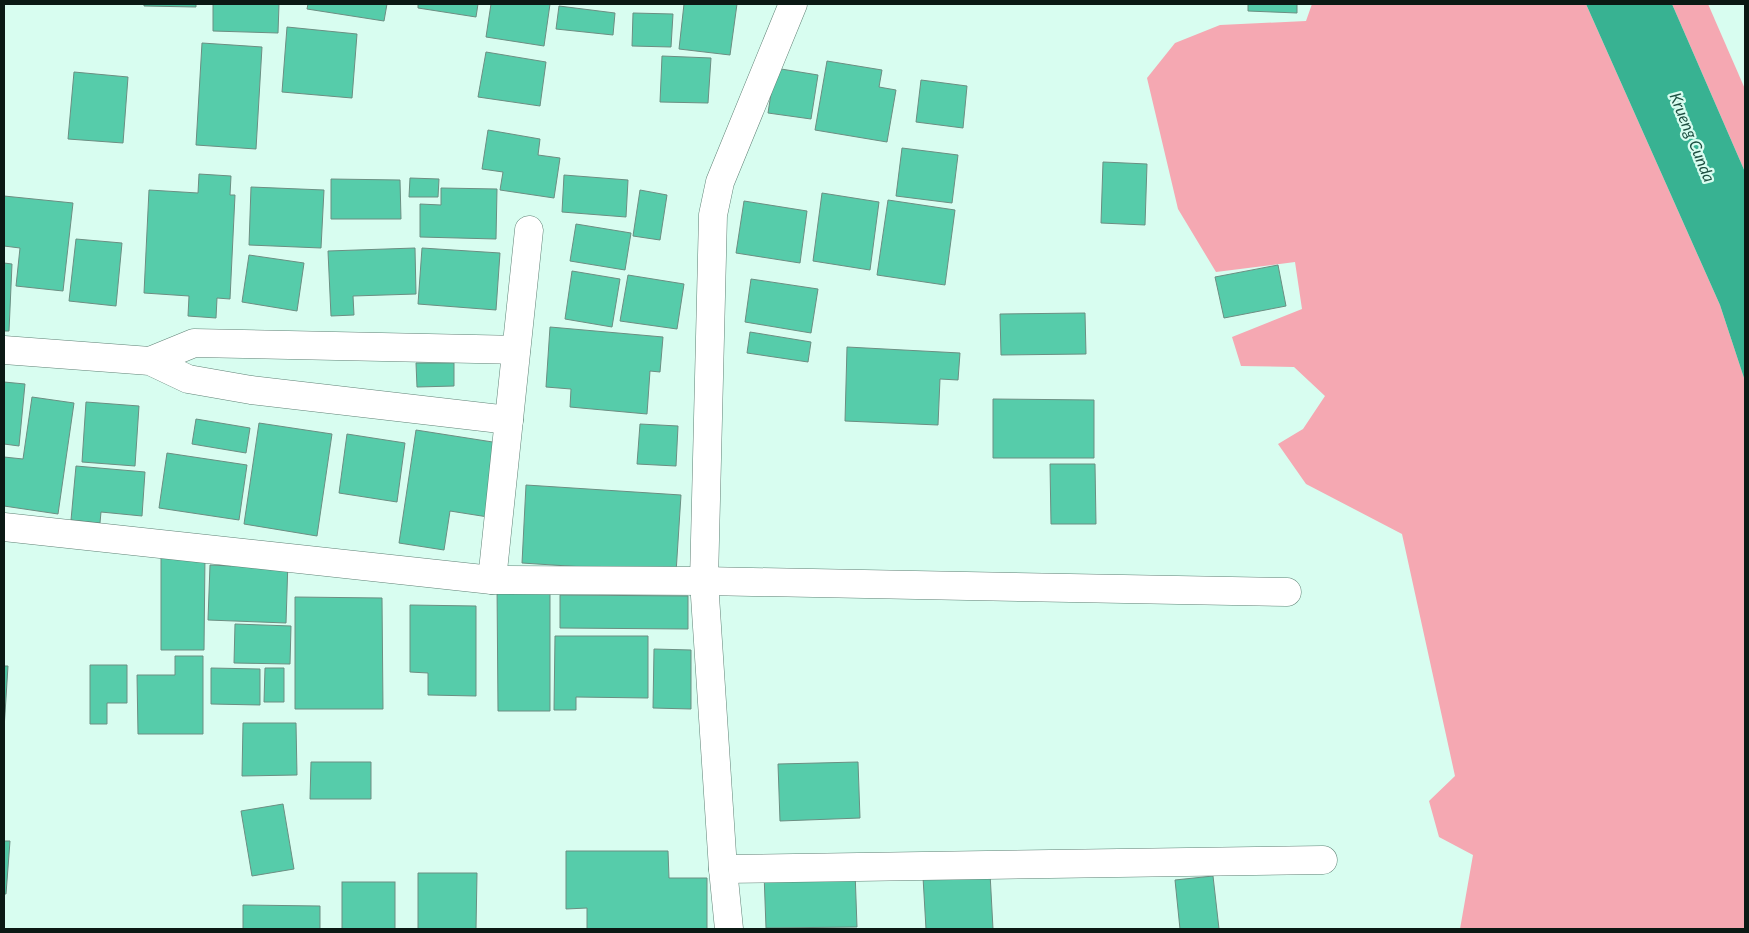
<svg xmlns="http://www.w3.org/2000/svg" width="1749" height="933" viewBox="0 0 1749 933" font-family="Lato,sans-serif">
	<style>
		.green { fill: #f5a8b2 }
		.water { fill: #38b292 }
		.building { fill: #56ccaa; stroke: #6c8e82 }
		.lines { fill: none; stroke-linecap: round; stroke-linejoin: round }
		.minor-casing { stroke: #608276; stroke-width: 29 }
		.minor { stroke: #fff; stroke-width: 28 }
		.labels { text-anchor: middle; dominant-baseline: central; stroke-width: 4.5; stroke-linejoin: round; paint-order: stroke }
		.water-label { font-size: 16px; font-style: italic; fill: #1e4f41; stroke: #d8fdf0 }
	</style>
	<rect width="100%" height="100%" fill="#d8fdf0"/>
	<g class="green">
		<path d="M 1312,4 L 1586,4 L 1720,305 L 1745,381 L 1745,929 L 1460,929 L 1473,855 L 1439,837 L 1429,801 L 1455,776 L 1402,534 L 1306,484 L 1278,444 L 1303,429 L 1325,396 L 1294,367 L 1241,366 L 1232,337 L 1302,309 L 1295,262 L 1216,272 L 1178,209 L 1147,78 L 1175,43 L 1220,25 L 1306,21 Z"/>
		<path d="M 1672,4 L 1708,4 L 1745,89 L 1745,172 Z"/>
	</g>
	<path class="water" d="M 1586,4 L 1672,4 L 1745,172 L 1745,381 L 1720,305 Z"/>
	<g class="building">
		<path d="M 144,4 L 196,4 L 196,7 L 144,6 Z"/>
		<path d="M 213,4 L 279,4 L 278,33 L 213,31 Z"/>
		<path d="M 308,4 L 387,4 L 384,21 L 307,9 Z"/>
		<path d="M 418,4 L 478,4 L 476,17 L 418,8 Z"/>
		<path d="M 491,4 L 550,4 L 544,46 L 486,37 Z"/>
		<path d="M 684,4 L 737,4 L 730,55 L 679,49 Z"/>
		<path d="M 1248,4 L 1297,4 L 1297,13 L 1248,11 Z"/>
		<path d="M 559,6 L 615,13 L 613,35 L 556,29 Z"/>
		<path d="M 633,13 L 673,14 L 671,47 L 632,46 Z"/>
		<path d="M 287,27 L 357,34 L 352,98 L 282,92 Z"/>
		<path d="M 202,43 L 262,47 L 256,149 L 196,145 Z"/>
		<path d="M 486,52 L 546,62 L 540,106 L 478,97 Z"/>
		<path d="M 662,56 L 711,58 L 708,103 L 660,102 Z"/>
		<path d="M 827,61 L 882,70 L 879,87 L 896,90 L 887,142 L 815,130 Z"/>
		<path d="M 775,68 L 818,75 L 811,119 L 768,113 Z"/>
		<path d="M 74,72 L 128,77 L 123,143 L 68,139 Z"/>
		<path d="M 921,80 L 967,86 L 963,128 L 916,122 Z"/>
		<path d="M 488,130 L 540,139 L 538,155 L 560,158 L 554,198 L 500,190 L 503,172 L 482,169 Z"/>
		<path d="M 902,148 L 958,155 L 952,203 L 896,196 Z"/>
		<path d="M 1103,162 L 1147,164 L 1145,225 L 1101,223 Z"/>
		<path d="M 199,174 L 231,176 L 230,195 L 235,195 L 230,299 L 217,298 L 216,318 L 188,316 L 189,296 L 144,293 L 149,190 L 198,193 Z"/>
		<path d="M 564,175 L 628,180 L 626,217 L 562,212 Z"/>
		<path d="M 410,178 L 439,179 L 438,197 L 409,197 Z"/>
		<path d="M 331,179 L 400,180 L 401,219 L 331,219 Z"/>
		<path d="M 251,187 L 324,190 L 321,248 L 249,245 Z"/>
		<path d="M 441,188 L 497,189 L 496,239 L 420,237 L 420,204 L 441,205 Z"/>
		<path d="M 640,190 L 667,195 L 660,240 L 633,236 Z"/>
		<path d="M 822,193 L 879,202 L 870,270 L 813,261 Z"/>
		<path d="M 4,196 L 73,203 L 63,291 L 16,286 L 20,248 L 4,246 Z"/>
		<path d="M 888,200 L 955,210 L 945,285 L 877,275 Z"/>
		<path d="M 744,201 L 807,211 L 800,263 L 736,253 Z"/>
		<path d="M 576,224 L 631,233 L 625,270 L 570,261 Z"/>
		<path d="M 76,239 L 122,243 L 116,306 L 69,301 Z"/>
		<path d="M 415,248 L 416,294 L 353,296 L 354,315 L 331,316 L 328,251 Z"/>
		<path d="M 422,248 L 500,253 L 496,310 L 418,304 Z"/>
		<path d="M 249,255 L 304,263 L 297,311 L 242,302 Z"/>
		<path d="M 4,263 L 12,264 L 9,331 L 4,331 Z"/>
		<path d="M 1278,265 L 1286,306 L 1224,318 L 1215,277 Z"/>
		<path d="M 572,271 L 620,279 L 612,327 L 565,319 Z"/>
		<path d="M 628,275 L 684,284 L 677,329 L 620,321 Z"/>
		<path d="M 751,279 L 818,289 L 811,333 L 745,322 Z"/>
		<path d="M 1085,313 L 1086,354 L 1001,355 L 1000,314 Z"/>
		<path d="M 550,327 L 663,337 L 660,372 L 650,371 L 647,414 L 570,407 L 571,389 L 546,387 Z"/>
		<path d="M 750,332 L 811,342 L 808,362 L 747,353 Z"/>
		<path d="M 847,347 L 960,353 L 958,380 L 940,379 L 938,425 L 845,421 Z"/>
		<path d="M 416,363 L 454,363 L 454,386 L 417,387 Z"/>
		<path d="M 4,382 L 25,384 L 19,446 L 4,444 Z"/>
		<path d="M 32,397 L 74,403 L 58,514 L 4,506 L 4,457 L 23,459 Z"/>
		<path d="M 993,399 L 1094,400 L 1094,458 L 993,458 Z"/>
		<path d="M 86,402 L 139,406 L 135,466 L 82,462 Z"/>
		<path d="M 196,419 L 250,428 L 246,453 L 192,444 Z"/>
		<path d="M 259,423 L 332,434 L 317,536 L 244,524 Z"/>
		<path d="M 640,424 L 678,426 L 676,466 L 637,464 Z"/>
		<path d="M 416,430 L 499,443 L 488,517 L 450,511 L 444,550 L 399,543 Z"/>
		<path d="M 347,434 L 405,443 L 397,502 L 339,493 Z"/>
		<path d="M 167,453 L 247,465 L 239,520 L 159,508 Z"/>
		<path d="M 1050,464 L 1095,464 L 1096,524 L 1051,524 Z"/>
		<path d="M 76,466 L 145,472 L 142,516 L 101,512 L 100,523 L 71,520 Z"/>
		<path d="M 526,485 L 681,495 L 676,573 L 522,563 Z"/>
		<path d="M 161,555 L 205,555 L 204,650 L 161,650 Z"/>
		<path d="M 231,558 L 288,560 L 286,623 L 208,620 L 210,565 L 231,566 Z"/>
		<path d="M 497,584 L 550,585 L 550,711 L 498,711 Z"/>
		<path d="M 560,595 L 688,596 L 688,629 L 560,628 Z"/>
		<path d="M 295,597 L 382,598 L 383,709 L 295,709 Z"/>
		<path d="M 410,605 L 476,606 L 476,696 L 428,695 L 428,673 L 410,672 Z"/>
		<path d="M 235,624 L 291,626 L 290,664 L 234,663 Z"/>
		<path d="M 555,636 L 648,636 L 648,698 L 576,697 L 576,710 L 554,710 Z"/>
		<path d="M 654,649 L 691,650 L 691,709 L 653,708 Z"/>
		<path d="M 175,656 L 203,656 L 203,734 L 138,734 L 137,675 L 175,675 Z"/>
		<path d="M 90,665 L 127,665 L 127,703 L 107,703 L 107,724 L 90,724 Z"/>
		<path d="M 4,666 L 8,666 L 4,729 Z"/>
		<path d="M 211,668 L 260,669 L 260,705 L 211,704 Z"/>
		<path d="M 265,668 L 284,668 L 284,702 L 264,702 Z"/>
		<path d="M 243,723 L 296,723 L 297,775 L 242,776 Z"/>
		<path d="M 311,762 L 371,762 L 371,799 L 310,799 Z"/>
		<path d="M 858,762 L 860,818 L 780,821 L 778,764 Z"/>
		<path d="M 283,804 L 294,869 L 252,876 L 241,811 Z"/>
		<path d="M 4,841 L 10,841 L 6,894 L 4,894 Z"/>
		<path d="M 566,851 L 668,851 L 669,878 L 707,878 L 707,929 L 587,929 L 587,908 L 566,909 Z"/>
		<path d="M 855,871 L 857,927 L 766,928 L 764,873 Z"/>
		<path d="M 418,873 L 477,873 L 476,929 L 418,929 Z"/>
		<path d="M 990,873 L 993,929 L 926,929 L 923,877 Z"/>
		<path d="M 1213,876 L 1219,929 L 1180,929 L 1175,880 Z"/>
		<rect x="342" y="882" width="53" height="47"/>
		<path d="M 243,905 L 320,906 L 320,929 L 243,929 Z"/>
	</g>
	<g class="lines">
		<defs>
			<g id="minor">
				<path d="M 4,350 L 150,361 L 188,379 L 251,390 L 509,420"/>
				<path d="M 150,361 L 194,343 L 516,350"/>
				<path d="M 4,527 L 492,580 L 704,581 L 1287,592"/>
				<path d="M 492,580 L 529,230"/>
				<path d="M 723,869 L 1323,860"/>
				<path d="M 729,929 L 723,869 L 704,581 L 713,215 L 720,182 L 793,4"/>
			</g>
		</defs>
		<use href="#minor" class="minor-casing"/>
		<use href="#minor" class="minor"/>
	</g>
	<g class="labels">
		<g class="water-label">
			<text transform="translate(1693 137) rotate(68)">Krueng Cunda</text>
		</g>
	</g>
	<rect width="1749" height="933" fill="none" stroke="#0b1914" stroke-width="10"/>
</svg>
